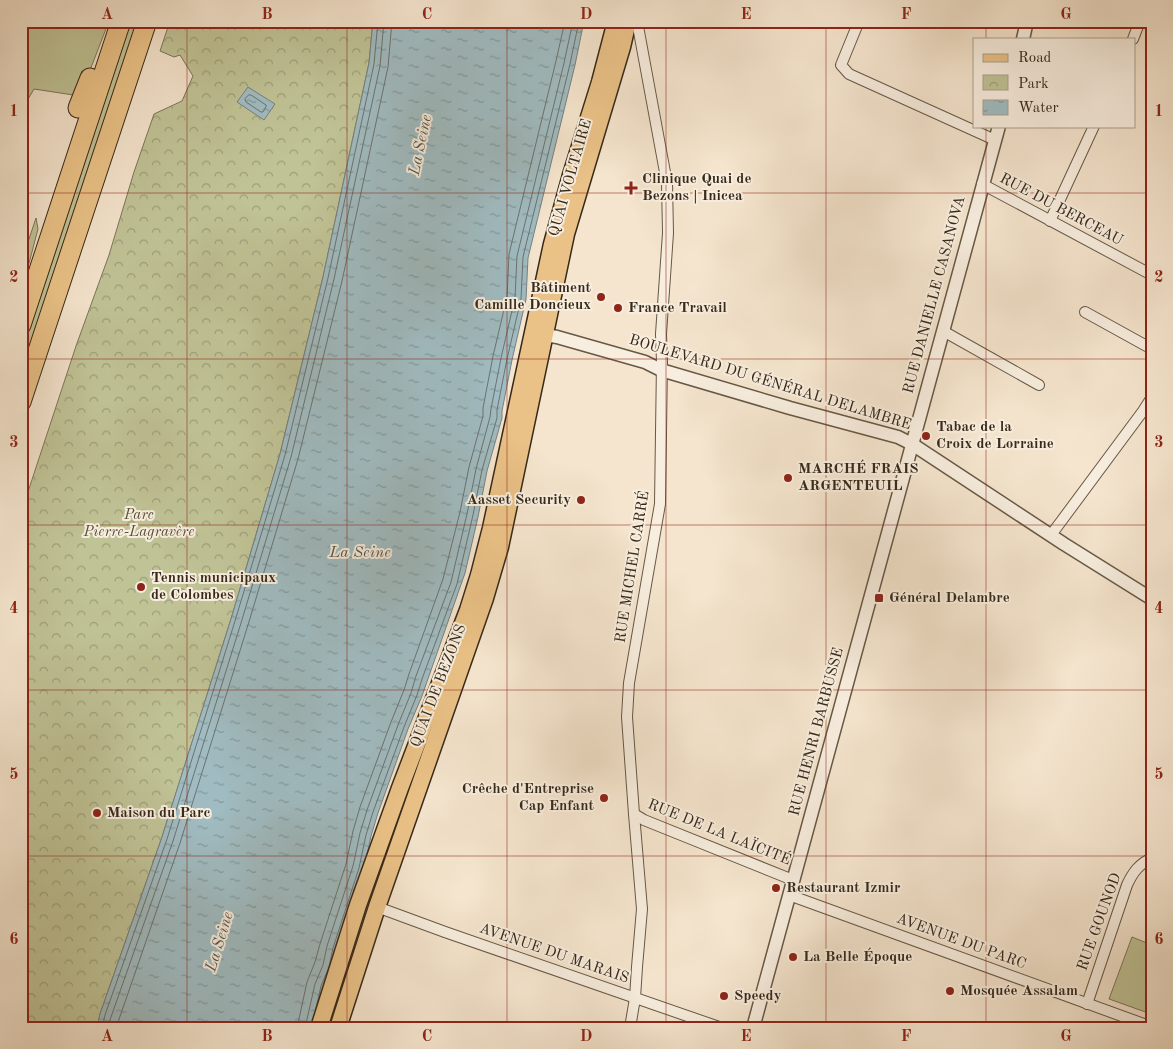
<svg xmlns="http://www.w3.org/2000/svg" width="1173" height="1049" viewBox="0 0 1173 1049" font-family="'Old Standard TT',serif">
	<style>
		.grass { fill: #c0c396; stroke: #7c7658 }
		.park { fill: url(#park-crowns); stroke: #7c7658 }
		.water { fill: url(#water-ripples); stroke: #76817e }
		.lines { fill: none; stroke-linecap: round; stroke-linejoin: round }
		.shore { stroke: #6c726e; stroke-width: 1 }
		.minor-casing { stroke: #665846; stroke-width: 12 }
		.tertiary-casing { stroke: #665846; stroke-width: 15 }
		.primary-casing { stroke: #372919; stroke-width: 19 }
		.motorway-casing { stroke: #372919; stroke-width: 21 }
		.minor { stroke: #f8eedf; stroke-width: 10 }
		.tertiary { stroke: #f8eedf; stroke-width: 12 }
		.primary { stroke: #eac287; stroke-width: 16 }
		.motorway { stroke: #eac287; stroke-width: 19 }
		.grid { fill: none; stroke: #8f2418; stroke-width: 1; stroke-opacity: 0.55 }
		.poi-dot { fill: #8f2418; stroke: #f8eedf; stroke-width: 2 }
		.labels { text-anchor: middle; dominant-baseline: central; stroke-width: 4; stroke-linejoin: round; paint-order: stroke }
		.street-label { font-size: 15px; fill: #372919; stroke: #f8eedf }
		.poi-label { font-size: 15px; font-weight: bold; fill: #372919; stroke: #f8eedf; text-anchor: start }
		.park-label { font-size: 15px; font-style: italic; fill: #595038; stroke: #f8eedf }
		.water-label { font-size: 16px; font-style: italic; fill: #56554c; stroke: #f8eedf }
		.neatline { fill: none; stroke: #8f2418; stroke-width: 2 }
		.grid-label { font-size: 16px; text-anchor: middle; font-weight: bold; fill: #8f2418 }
	</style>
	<defs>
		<pattern id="park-crowns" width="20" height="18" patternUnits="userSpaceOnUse" patternTransform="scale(1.25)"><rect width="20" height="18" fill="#c0c396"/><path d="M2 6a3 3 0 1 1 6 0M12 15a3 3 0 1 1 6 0" fill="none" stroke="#9d9e7a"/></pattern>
		<pattern id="water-ripples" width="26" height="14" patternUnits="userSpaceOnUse" patternTransform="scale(1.25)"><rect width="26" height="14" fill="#a0bcc2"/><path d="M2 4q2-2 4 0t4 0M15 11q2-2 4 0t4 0" fill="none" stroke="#83999d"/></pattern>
	</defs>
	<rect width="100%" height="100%" fill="#f5e5ce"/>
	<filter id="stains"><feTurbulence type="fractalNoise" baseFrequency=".004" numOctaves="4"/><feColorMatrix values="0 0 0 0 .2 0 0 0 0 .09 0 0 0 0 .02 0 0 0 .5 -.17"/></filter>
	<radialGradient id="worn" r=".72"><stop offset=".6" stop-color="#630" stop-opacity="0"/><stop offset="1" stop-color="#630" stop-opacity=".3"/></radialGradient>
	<g class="grass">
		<path d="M 21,21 L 109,21 L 80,96 L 34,89 L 21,111 Z"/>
		<path d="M 128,21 L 142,21 L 21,387 L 21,341 Z"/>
		<path d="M 36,218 L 38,229 L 21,294 L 21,263 Z"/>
		<path d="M 1132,937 L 1152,945 L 1152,1012 L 1151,1014 L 1109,999 Z"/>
	</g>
	<path class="park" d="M 170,21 L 373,21 L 369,63 L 323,277 L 280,454 L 231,619 L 162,837 L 100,1014 L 97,1028 L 21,1028 L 21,513 L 76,346 L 109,255 L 134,172 L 154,114 L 182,101 L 193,76 L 180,55 L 174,57 L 160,51 Z"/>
	<g class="water">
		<path d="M 373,21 L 584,21 L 575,65 L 528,258 L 526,299 L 512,360 L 502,411 L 502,418 L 487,471 L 478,517 L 465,573 L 422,696 L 408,729 L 378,813 L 371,836 L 364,869 L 315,1028 L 97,1028 L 100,1014 L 162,837 L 231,619 L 280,454 L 323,277 L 369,63 Z"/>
		<path d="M 248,87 L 275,104 L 264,120 L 237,102 Z"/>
	</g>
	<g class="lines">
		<g class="shore">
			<path d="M 249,95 L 251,95 L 266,105 L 266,107 L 263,112 L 261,112 L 246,102 L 245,99 Z"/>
			<path d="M 316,1008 L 321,986 L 329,967 L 333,948 L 359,868 L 366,835 L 373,812 L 404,727 L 417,695 L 422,679 L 457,584 L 473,515 L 482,470 L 497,418 L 497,410 L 507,359 L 521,299 L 523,257 L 570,64 L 579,21"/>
			<path d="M 102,1028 L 105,1015 L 167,839 L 235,621 L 285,455 L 328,278 L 374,64 L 378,21"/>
			<path d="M 108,1028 L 111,1017 L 173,841 L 241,623 L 291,457 L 334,279 L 380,66 L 384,21"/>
			<path d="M 116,1028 L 180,843 L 248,625 L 298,459 L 342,281 L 388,67 L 392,21"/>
			<path d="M 297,1028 L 307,982 L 315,962 L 320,944 L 346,864 L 353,831 L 360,807 L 391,722 L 404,690 L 409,674 L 443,579 L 460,512 L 469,467 L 483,416 L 483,408 L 493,356 L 507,297 L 509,254 L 556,61 L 565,21"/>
			<path d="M 305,1028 L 315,984 L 323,965 L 327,946 L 353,866 L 360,833 L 367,810 L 398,725 L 411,693 L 416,676 L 451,582 L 467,514 L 476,469 L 490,417 L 491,409 L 501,358 L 515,298 L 517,256 L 564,63 L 573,21"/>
		</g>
		<defs>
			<g id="minor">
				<path d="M 859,21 L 841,65 L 849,74 L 995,140"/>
				<path d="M 1148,21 L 1152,31"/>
				<path d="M 1133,39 L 1140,21"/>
				<path d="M 982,184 L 1152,275"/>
				<path d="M 1050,221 L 1094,126"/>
				<path d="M 1085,312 L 1152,349"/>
				<path d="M 943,331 L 1039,385"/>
				<path d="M 1051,535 L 1143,411 L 1152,397"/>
				<path d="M 634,814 L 644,820 L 793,880"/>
				<path d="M 789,895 L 1152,1027"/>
				<path d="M 377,907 L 445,932 L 722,1028"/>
				<path d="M 1087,1004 L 1127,885 C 1133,872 1139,864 1152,858"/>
				<path d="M 630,1028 L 635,998 L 637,967 L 642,909 L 634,814 L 627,717 L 629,683 L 660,504 L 662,362 L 661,334 L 668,233 L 667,183 L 637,21"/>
			</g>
			<g id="tertiary">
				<path d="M 1023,39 L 1027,21"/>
				<path d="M 545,335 L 557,337 L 645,362 L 661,370 L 790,408 L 898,437 L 912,444 L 1064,544 L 1152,599"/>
				<path d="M 753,1028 L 999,126"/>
			</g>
			<g id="primary">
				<path d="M 319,1028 L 358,905 L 400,788 L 468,610 L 479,575 L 491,528 L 552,244 L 571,175 L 600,82 L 616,21"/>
				<path d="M 338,1028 L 377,907 L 485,598 L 500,547 L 566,234 L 622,47 L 628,21"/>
			</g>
			<g id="motorway">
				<path d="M 78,108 L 90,78"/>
				<path d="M 21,325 L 121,21"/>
				<path d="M 21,402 L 147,21"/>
			</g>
		</defs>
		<use href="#minor" class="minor-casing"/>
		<use href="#tertiary" class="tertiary-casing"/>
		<use href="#primary" class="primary-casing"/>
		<use href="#motorway" class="motorway-casing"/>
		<use href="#minor" class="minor"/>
		<use href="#tertiary" class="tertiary"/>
		<use href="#primary" class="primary"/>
		<use href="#motorway" class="motorway"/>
	</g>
	<path class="grid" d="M 187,21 L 187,1028M 347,21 L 347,1028M 507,21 L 507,1028M 666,21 L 666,1028M 826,21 L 826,1028M 986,21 L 986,39M 986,126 L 986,1028M 21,193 L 1152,193M 21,359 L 1152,359M 21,525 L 1152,525M 21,690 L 1152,690M 21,856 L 1152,856"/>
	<g class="poi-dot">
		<path d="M628.5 180.5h5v5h5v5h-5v5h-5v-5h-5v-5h5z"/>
		<circle cx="601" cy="297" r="5"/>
		<circle cx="618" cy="308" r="5"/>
		<circle cx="926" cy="436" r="5"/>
		<circle cx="788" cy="478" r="5"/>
		<circle cx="581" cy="500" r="5"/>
		<circle cx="141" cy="587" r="5"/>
		<rect x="874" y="593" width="10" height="10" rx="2.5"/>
		<circle cx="604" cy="798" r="5"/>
		<circle cx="97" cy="813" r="5"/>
		<circle cx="776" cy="888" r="5"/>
		<circle cx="793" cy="957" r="5"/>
		<circle cx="950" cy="991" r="5"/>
		<circle cx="724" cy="996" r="5"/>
	</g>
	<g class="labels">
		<g class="street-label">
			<text transform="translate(571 178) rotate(-74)">QUAI VOLTAIRE</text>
			<text transform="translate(1061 210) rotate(28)">RUE DU BERCEAU</text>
			<text transform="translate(935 295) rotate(-75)">RUE DANIELLE CASANOVA</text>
			<text transform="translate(770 383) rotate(17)">BOULEVARD DU GÉNÉRAL DELAMBRE</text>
			<text transform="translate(633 567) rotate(-81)">RUE MICHEL CARRÉ</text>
			<text transform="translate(439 686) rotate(-69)">QUAI DE BEZONS</text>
			<text transform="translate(817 732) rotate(-75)">RUE HENRI BARBUSSE</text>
			<text transform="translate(719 833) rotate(22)">RUE DE LA LAÏCITÉ</text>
			<text transform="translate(1100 922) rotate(-70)">RUE GOUNOD</text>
			<text transform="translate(961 942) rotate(20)">AVENUE DU PARC</text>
			<text transform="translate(554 954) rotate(19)">AVENUE DU MARAIS</text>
		</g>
		<g class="poi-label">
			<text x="642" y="179">Clinique Quai de<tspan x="642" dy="17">Bezons | Inicea</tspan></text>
			<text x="591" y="288" text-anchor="end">Bâtiment<tspan x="591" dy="17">Camille Doncieux</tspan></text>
			<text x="628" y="308">France Travail</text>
			<text x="936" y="427">Tabac de la<tspan x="936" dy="17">Croix de Lorraine</tspan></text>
			<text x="798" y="469">MARCHÉ FRAIS<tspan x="798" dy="17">ARGENTEUIL</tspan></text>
			<text x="571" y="500" text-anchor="end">Aasset Security</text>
			<text x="151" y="578">Tennis municipaux<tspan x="151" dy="17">de Colombes</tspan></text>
			<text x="889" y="598">Général Delambre</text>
			<text x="594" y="789" text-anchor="end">Crêche d'Entreprise<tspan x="594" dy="17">Cap Enfant</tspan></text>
			<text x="107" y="813">Maison du Parc</text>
			<text x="786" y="888">Restaurant Izmir</text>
			<text x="803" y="957">La Belle Époque</text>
			<text x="960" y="991">Mosquée Assalam</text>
			<text x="734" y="996">Speedy</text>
		</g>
		<g class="park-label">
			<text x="139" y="515">Parc<tspan x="139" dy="17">Pierre-Lagravère</tspan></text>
		</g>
		<g class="water-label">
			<text transform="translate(421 145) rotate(-78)">La Seine</text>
			<text x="360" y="553">La Seine</text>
			<text transform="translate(220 942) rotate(-73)">La Seine</text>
		</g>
	</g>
	<rect width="1173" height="1049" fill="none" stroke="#f5e5ce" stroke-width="55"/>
	<rect x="973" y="38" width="162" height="90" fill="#f8eedf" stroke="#ab9f90"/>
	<rect x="983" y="54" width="25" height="8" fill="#eac287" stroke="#ab9f90"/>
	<text x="1018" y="62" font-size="15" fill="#372919">Road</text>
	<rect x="983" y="75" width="25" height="15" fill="url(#park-crowns)" stroke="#ab9f90"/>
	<text x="1018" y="88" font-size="15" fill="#372919">Park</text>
	<rect x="983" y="100" width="25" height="15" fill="url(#water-ripples)" stroke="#ab9f90"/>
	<text x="1018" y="112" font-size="15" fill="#372919">Water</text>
	<rect x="28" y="28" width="1118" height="994" class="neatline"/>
	<g class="grid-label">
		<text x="107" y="19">A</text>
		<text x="267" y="19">B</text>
		<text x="427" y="19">C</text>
		<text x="586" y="19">D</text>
		<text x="746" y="19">E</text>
		<text x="906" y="19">F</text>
		<text x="1066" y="19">G</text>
		<text x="14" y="116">1</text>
		<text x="1159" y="116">1</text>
		<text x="14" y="282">2</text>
		<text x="1159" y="282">2</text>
		<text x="14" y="447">3</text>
		<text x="1159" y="447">3</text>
		<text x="14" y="613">4</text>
		<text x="1159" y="613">4</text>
		<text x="14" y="779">5</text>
		<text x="1159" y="779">5</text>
		<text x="14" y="944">6</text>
		<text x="1159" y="944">6</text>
		<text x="107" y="1041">A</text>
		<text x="267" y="1041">B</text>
		<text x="427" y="1041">C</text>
		<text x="586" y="1041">D</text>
		<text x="746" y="1041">E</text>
		<text x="906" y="1041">F</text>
		<text x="1066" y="1041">G</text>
	</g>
	<rect width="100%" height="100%" filter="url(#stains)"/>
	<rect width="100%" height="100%" fill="url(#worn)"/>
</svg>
